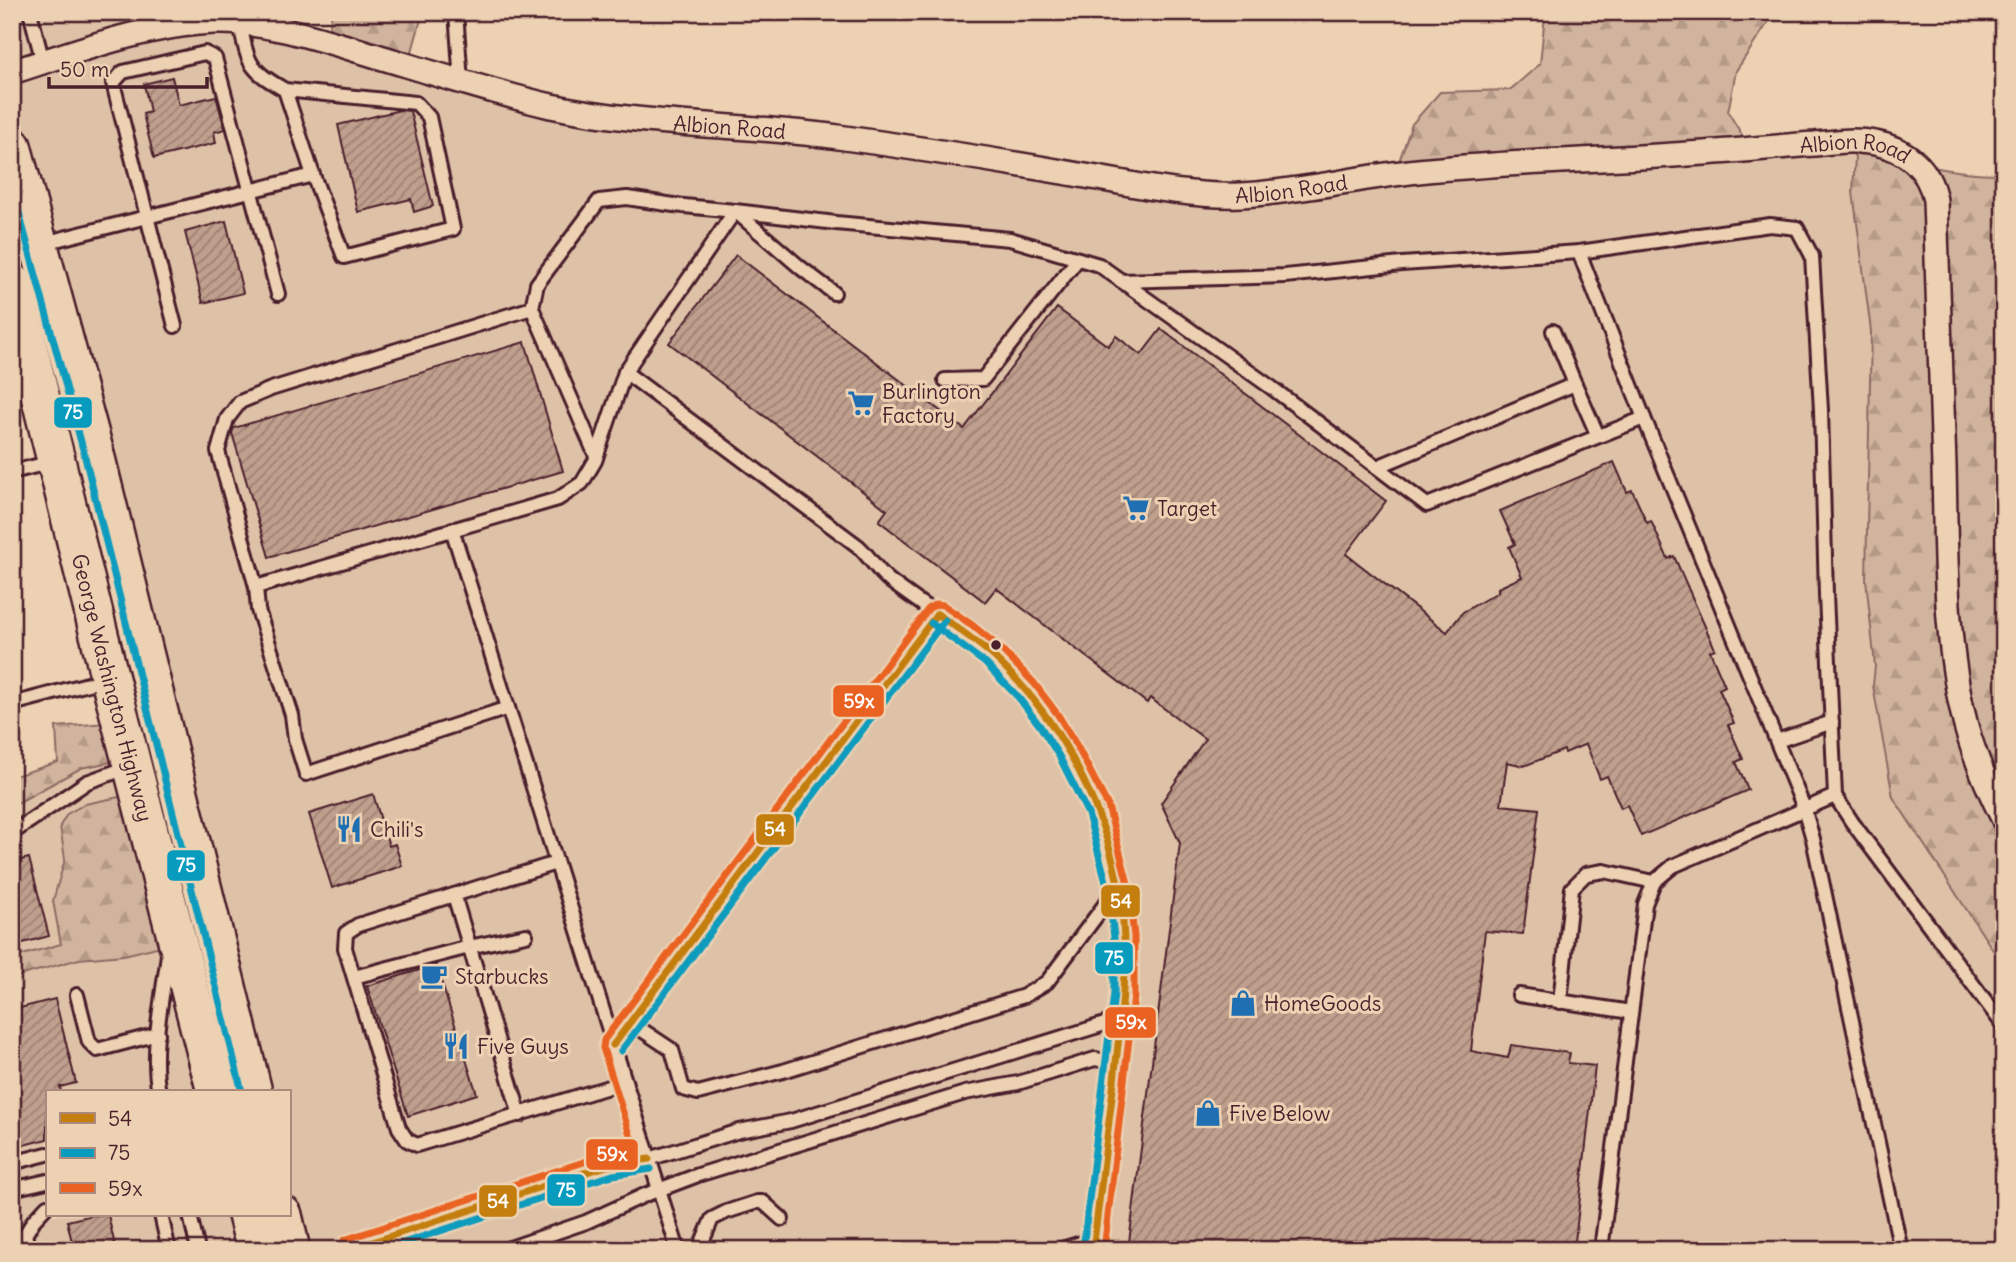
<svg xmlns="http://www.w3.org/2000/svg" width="2016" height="1262" viewBox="0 0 2016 1262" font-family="Delius,sans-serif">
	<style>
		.built { fill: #dec2a8 }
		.forest { fill: url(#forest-firs); stroke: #8e6a64; stroke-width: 2 }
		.building { fill: url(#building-hatch); stroke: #4a1f2b; stroke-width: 2 }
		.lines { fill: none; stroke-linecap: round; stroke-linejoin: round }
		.lane-casing { stroke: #4a1f2b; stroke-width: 18 }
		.street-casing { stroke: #4a1f2b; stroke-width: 28 }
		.primary-casing { stroke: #4a1f2b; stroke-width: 42 }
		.lane { stroke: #ecd1b3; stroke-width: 12 }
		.street { stroke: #ecd1b3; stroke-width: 23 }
		.primary { stroke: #ecd1b3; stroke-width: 37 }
		.bus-1-casing { stroke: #ecd1b3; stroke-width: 12 }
		.bus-2-casing { stroke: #ecd1b3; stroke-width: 12 }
		.bus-3-casing { stroke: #ecd1b3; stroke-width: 12 }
		.bus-1 { stroke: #c37e0d; stroke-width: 7 }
		.bus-2 { stroke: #079bbe; stroke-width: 7 }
		.bus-3 { stroke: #ea6222; stroke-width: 7 }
		.bus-dot { fill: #4a1f2b; stroke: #ecd1b3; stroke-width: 2.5 }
		.labels { text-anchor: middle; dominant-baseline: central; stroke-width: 6; stroke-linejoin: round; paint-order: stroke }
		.street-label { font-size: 21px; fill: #4a1f2b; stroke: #ecd1b3 }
		.poi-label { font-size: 21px; fill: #4a1f2b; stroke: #ecd1b3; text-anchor: start }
		.line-badge { stroke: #ecd1b3; stroke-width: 2.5 }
		.badge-label { font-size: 19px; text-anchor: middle; font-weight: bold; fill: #fff }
	</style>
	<defs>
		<pattern id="forest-firs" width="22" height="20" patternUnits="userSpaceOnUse" patternTransform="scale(1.75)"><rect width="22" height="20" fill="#d1b49d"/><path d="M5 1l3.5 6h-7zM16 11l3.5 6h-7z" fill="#b59a87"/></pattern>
		<pattern id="building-hatch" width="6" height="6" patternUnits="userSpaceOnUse" patternTransform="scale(1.75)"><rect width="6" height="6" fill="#bf9f8d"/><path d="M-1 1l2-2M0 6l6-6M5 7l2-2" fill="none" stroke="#9d8173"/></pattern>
	</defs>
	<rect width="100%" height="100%" fill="#ecd1b3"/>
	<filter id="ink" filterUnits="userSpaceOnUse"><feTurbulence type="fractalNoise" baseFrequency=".0143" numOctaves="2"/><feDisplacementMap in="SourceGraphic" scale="14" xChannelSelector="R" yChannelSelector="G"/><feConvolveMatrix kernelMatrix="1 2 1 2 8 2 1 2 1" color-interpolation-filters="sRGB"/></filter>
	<g filter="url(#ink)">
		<g class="built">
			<path d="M 12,12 L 215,12 L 503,96 L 1237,200 L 1324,187 L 1848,145 L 1855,157 L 1853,192 L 1871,331 L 1866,579 L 1875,666 L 1873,687 L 1893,797 L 2004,967 L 2004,1250 L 288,1250 L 289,1092 L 249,1092 L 12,177 Z"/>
			<path d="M 126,759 L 135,792 L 60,826 L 65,859 L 53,901 L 61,944 L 12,958 L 12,806 L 81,768 Z"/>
			<path d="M 169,944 L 210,1092 L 47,1092 L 47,1215 L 241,1215 L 250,1250 L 12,1250 L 12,978 L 79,959 L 124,955 Z"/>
		</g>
		<g class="forest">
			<path d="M 332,12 L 423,12 L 408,66 L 328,37 Z"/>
			<path d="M 1550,12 L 1775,12 L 1736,71 L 1728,112 L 1752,151 L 1394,176 L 1412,124 L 1440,92 L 1510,90 L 1540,64 L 1545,15 Z"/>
			<path d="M 1848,145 C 1899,160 1950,175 2004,174 L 2004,967 L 1893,797 L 1873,686 L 1875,666 L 1866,579 L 1871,331 L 1853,192 L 1855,157 Z"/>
			<path d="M 107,723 L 126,759 L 81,768 L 12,806 L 12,777 L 58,762 L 56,727 Z"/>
			<path d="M 134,794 L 169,944 L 124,955 L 79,959 L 12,978 L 12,958 L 61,944 L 53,901 L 65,859 L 60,826 L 67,814 L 85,804 Z"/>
		</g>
		<g class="building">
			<path d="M 172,77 L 179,105 L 216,96 L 225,129 L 214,132 L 216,143 L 154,158 L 143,114 L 150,112 L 144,84 Z"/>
			<path d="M 400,110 L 410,111 L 433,206 L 414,212 L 411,199 L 358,212 L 338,125 Z"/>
			<path d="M 226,221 L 243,293 L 203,303 L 185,232 Z"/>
			<path d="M 736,255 L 964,429 L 1057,308 L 1108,346 L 1116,336 L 1141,355 L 1161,329 L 1386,501 L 1346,554 L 1447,632 L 1463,612 L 1498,592 L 1498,588 L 1522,577 L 1509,547 L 1515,544 L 1500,511 L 1614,462 L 1627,492 L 1632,490 L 1647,523 L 1651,521 L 1668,559 L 1674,556 L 1715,649 L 1710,651 L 1725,686 L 1719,689 L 1734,723 L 1728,725 L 1743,759 L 1736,762 L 1748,790 L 1641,836 L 1627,805 L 1621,808 L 1607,776 L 1600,779 L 1586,744 L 1565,753 L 1564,750 L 1524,766 L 1507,762 L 1501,805 L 1539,809 L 1523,934 L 1485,931 L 1471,1051 L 1508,1058 L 1511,1045 L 1570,1053 L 1568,1063 L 1595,1066 L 1574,1250 L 1128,1250 L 1180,843 L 1161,803 L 1205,739 L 1150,698 L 1147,703 L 996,588 L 985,602 L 879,521 L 887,510 L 669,343 Z"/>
			<path d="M 525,342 L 563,471 L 269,557 L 232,433 L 234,428 Z"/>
			<path d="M 373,794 L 389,846 L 395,844 L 402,866 L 332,888 L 309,814 Z"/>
			<path d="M 29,858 L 49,936 L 12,946 L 12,862 Z"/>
			<path d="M 436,965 L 477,1094 L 408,1116 L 367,986 Z"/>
			<path d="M 55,999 L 76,1083 L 60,1087 L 61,1092 L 47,1092 L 47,1139 L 12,1148 L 12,1010 Z"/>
			<path d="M 93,1215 L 108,1215 L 116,1250 L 74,1250 L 67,1221 Z"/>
		</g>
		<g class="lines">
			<defs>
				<g id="lane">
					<path d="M 30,12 L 43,62"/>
					<path d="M 456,12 L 461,82"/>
					<path d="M 240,23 C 248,64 248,69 285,90 L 313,175 L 344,257 L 453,229 L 429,117 L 416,103 L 285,90"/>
					<path d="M 40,244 L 313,175"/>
					<path d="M 1579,252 L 1644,418 L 1804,808 L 1813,839 L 1901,1250"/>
					<path d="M 1121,281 L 1285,276 L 1402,264 L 1579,252 L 1770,225 L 1797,228 L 1812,256 L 1821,410 L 1826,595 L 1835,796"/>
					<path d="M 175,326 L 113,83 L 123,72 L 205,53 L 215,58 L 278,294"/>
					<path d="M 625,372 L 858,546 C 870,557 878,572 890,581 C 938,617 987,645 1026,691 C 1082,755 1121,853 1124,938 C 1126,992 1119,1044 1112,1097 C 1106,1148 1099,1199 1093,1250"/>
					<path d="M 945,380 L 983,379 L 1078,259"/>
					<path d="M 1575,384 L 1598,436"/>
					<path d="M 596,456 L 532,308 L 537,284 L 599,201 L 627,198 L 674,205 L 735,211 L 801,268 L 834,293"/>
					<path d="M 1377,467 L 1575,384 L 1553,331"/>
					<path d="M 12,472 L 52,462"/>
					<path d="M 452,529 L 678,1250"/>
					<path d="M 256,587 L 218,451 L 227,419 L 240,402 L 271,389 L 532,308"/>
					<path d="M 12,704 L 107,679"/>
					<path d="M 508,708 L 306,774 L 295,739 L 292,715 L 258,610 L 256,587 L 558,499 L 582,483 L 595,461 L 625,372 L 735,211 L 836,223 L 1010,239 L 1099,265 L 1272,388 L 1427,505 L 1644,418"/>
					<path d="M 1777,741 L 1832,722"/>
					<path d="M 12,833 L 87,782 L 129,767"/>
					<path d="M 556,863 L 358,925 L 346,933 L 345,948 L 399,1128 L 407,1140 L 417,1145 L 625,1082"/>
					<path d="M 454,895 L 520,1115"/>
					<path d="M 354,977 L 469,947 L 526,935"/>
					<path d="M 77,995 L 89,1042 L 97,1050 L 158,1034"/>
					<path d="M 1519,995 L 1631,1012"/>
					<path d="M 1560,1002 L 1572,888 L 1586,874 L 1604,871 L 1654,882"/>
					<path d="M 630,1022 L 672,1050 L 683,1089 L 698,1093 L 783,1071 L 1024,996 L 1047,982 L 1118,887"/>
					<path d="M 613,1045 L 937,614"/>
					<path d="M 159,1092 C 150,1051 163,996 168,954"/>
					<path d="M 12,1163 L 47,1154"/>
					<path d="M 12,1189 L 47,1181"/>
					<path d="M 161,1215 L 169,1250"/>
					<path d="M 190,1215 L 198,1250"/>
					<path d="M 700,1247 L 712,1219 L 726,1212 L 757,1202 L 763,1202 L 782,1219"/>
					<path d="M 29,1250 L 25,1235 L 34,1220 L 47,1206"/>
					<path d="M 347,1250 L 590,1171 L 611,1165 L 649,1159 L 739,1131 L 791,1121 L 1121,1019"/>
					<path d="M 504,1250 L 586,1222 L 645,1195 L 698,1175 L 965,1093 L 1018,1083 L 1095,1059 L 1116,1063"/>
					<path d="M 1058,1250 L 1094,1239"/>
					<path d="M 1601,1250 L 1645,904 L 1654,882 L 1673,866 L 1835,796 L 1852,822 L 2004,1026"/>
				</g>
				<g id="street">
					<path id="s1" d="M 12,72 C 74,52 149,24 215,22 C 264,21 313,37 360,51 C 424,70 487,91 551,106 C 646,126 743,124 838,137 C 917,148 995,160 1074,174 C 1129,183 1185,197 1241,195 C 1300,192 1359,177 1418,171 C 1517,161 1617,160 1716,152 C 1749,150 1782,146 1815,144 C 1834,142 1855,139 1875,143 C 1906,149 1929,168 1935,200 C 1938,289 1941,377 1944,466 C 1946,553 1944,641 1966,726 C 1975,759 1989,790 2004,820"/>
				</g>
				<g id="primary">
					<path d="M 12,146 L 94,450 L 253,1092"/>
					<path id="s2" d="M 12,282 L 110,679 L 216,1092"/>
					<path d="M 247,1215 L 256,1250"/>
					<path d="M 283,1215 L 291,1250"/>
				</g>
			</defs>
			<use href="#lane" class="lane-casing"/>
			<use href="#street" class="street-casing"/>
			<use href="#primary" class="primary-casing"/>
			<use href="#lane" class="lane"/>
			<use href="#street" class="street"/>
			<use href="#primary" class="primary"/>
			<defs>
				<g id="bus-1">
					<path d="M 937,614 C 956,627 975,640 992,655 C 1069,726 1120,834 1124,938 C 1126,986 1119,1033 1114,1081 C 1107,1137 1100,1193 1093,1250"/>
					<path d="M 613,1045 L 937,614"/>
					<path d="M 348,1250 L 590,1171 L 611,1165 L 649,1159"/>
				</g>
				<g id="bus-2">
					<path d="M 12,187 L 84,453 L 242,1092"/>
					<path d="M 931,623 L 985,663 L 1018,697 L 1040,726 L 1059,756 L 1088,814 L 1108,889 L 1114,937 L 1114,994 L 1083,1249"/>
					<path d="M 621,1051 L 945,620"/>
					<path d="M 382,1250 L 593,1181 L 613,1175 L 651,1169"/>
				</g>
				<path id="bus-3" d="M 344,1240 L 587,1161 L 609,1155 L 635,1151 L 603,1048 L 604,1040 L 929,608 L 937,604 L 943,605 L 972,625 L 1000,648 L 1034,683 L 1058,715 L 1077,746 L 1108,806 L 1128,884 L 1134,936 L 1134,996 L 1104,1250"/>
			</defs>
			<use href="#bus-1" class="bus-1-casing"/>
			<use href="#bus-2" class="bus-2-casing"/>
			<use href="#bus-3" class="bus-3-casing"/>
			<use href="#bus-1" class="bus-1"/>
			<use href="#bus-2" class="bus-2"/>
			<use href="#bus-3" class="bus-3"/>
		</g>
	</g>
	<defs>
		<symbol id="supermarket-bare" viewBox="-9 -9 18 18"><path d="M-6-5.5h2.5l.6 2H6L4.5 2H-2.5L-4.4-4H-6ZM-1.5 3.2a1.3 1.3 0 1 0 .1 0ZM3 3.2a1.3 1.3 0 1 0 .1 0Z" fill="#1f6fb2" stroke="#ecd1b3" stroke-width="2.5" paint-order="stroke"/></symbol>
		<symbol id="restaurant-bare" viewBox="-9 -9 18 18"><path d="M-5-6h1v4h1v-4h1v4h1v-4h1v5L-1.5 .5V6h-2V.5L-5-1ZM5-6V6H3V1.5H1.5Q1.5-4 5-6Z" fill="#1f6fb2" stroke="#ecd1b3" stroke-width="2.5" paint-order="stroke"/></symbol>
		<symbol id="cafe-bare" viewBox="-9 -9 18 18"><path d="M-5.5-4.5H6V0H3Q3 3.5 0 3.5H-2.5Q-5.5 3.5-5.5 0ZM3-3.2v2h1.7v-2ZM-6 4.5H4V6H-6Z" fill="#1f6fb2" stroke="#ecd1b3" stroke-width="2.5" paint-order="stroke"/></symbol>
		<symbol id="shop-bare" viewBox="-9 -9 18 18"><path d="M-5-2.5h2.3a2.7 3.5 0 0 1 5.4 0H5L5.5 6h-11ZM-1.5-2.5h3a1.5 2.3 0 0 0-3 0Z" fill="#1f6fb2" stroke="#ecd1b3" stroke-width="2.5" paint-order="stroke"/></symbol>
	</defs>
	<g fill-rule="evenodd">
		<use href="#supermarket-bare" x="842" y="384" width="38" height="38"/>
		<use href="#supermarket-bare" x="1117" y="489" width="38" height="38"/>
		<use href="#restaurant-bare" x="330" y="810" width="38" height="38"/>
		<use href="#cafe-bare" x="415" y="957" width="38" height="38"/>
		<use href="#shop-bare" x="1224" y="984" width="38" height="38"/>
		<use href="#restaurant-bare" x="437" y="1027" width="38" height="38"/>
		<use href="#shop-bare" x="1189" y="1094" width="38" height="38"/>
	</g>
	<circle class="bus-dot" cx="996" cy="645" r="6"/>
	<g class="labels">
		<g class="street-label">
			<text stroke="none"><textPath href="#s1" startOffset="737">Albion Road</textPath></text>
			<text stroke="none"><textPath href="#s1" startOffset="1871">Albion Road</textPath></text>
			<text stroke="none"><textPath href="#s1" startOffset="1304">Albion Road</textPath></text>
			<text stroke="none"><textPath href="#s2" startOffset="418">George Washington Highway</textPath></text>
		</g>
		<g class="poi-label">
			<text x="882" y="391">Burlington<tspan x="882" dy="24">Factory</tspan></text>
			<text x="1157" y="508">Target</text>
			<text x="370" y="829">Chili's</text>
			<text x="455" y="976">Starbucks</text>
			<text x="1264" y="1003">HomeGoods</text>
			<text x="477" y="1046">Five Guys</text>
			<text x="1229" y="1113">Five Below</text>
		</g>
	</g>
	<g class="line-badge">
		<rect x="53" y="396" width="40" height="33" rx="7" fill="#079bbe"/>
		<rect x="832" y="684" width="53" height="34" rx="7" fill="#ea6222"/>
		<rect x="755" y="813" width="40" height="33" rx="7" fill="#c37e0d"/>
		<rect x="166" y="849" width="40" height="33" rx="7" fill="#079bbe"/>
		<rect x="1100" y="884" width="41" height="34" rx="7" fill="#c37e0d"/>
		<rect x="1094" y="941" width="40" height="34" rx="7" fill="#079bbe"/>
		<rect x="1104" y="1006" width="53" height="33" rx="7" fill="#ea6222"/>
		<rect x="585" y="1138" width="54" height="33" rx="7" fill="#ea6222"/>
		<rect x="546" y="1173" width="40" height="34" rx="7" fill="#079bbe"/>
		<rect x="478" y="1184" width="40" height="34" rx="7" fill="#c37e0d"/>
	</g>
	<g class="badge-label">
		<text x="73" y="419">75</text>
		<text x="859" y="708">59x</text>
		<text x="775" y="836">54</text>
		<text x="186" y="872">75</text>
		<text x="1121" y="908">54</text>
		<text x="1114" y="965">75</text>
		<text x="1131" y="1029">59x</text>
		<text x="612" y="1161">59x</text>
		<text x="566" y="1197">75</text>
		<text x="498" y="1208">54</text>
	</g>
	<rect width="2016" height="1262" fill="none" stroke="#ecd1b3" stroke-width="42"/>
	<rect x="21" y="21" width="1974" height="1220" fill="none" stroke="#4a1f2b" stroke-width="2.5" filter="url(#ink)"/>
	<rect x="46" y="1090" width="245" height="126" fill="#ecd1b3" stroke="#ab8a7d" stroke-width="2"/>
	<rect x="60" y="1113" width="35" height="10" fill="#c37e0d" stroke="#ab8a7d" stroke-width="2"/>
	<text x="108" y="1126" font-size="21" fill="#4a1f2b">54</text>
	<rect x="60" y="1148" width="35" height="10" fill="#079bbe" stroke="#ab8a7d" stroke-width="2"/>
	<text x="108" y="1160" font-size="21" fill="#4a1f2b">75</text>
	<rect x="60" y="1183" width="35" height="10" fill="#ea6222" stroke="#ab8a7d" stroke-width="2"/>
	<text x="108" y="1196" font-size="21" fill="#4a1f2b">59x</text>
	<path d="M49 77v10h158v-10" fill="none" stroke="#4a1f2b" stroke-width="3.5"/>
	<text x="60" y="77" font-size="21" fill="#4a1f2b" stroke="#ecd1b3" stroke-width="5" paint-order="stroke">50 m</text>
</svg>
